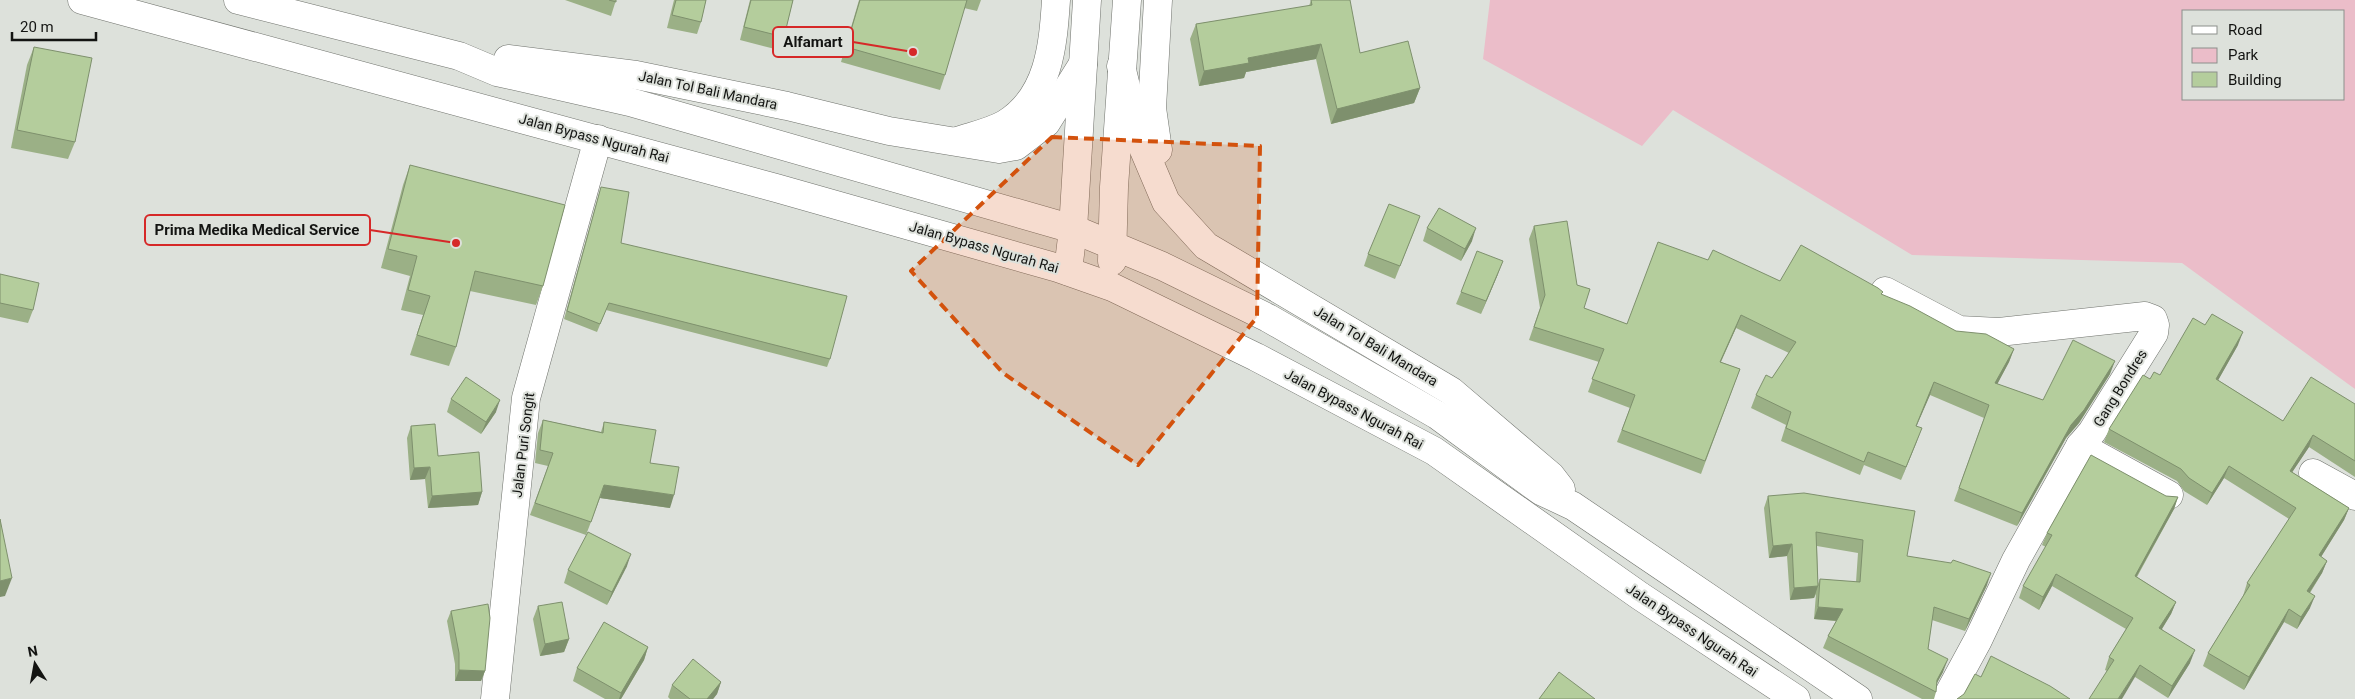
<svg xmlns="http://www.w3.org/2000/svg" width="2355" height="699" viewBox="0 0 2355 699" font-family="Roboto,sans-serif">
	<style>
		.green { fill: #ebbdc9; fill-rule: evenodd }
		.lines { fill: none; stroke-linecap: round; stroke-linejoin: round }
		.minor-casing { stroke: #6f726c; stroke-width: 29 }
		.highway-casing { stroke: #6f726c; stroke-width: 29 }
		.minor { stroke: #fff; stroke-width: 28 }
		.highway { stroke: #fff; stroke-width: 28 }
		.wall { fill: #9bb086; fill-rule: evenodd }
		.shaded-wall { fill: #7e906d }
		.building { fill: #b4cd9c; stroke: #7e906d }
		.marked { fill: #d3520d; fill-opacity: 0.2; stroke: #d3520d; stroke-width: 4; stroke-dasharray: 10 6; stroke-linejoin: round }
		.labels { text-anchor: middle; dominant-baseline: central; stroke-width: 4; stroke-linejoin: round; paint-order: stroke }
		.street-label { font-size: 14px; fill: #131412; stroke: #dde1db }
		.leader { fill: none; stroke: #d62828; stroke-width: 2 }
		.callout-dot { fill: #d62828; stroke: #dde1db; stroke-width: 2 }
		.callout { fill: #dde1db; stroke: #d62828; stroke-width: 2 }
		.callout-label { font-size: 15px; text-anchor: middle; font-weight: bold; fill: #131412 }
	</style>
	<rect width="100%" height="100%" fill="#dde1db"/>
	<path class="green" d="M 1490,0 L 2355,0 L 2355,389 L 2182,263 L 1912,255 L 1673,110 L 1642,146 L 1483,59 ZM 2184,11 L 2344,11 L 2344,99 L 2184,99 Z"/>
	<g class="lines">
		<defs>
			<g id="minor">
				<path d="M 1885,291 L 1959,330 L 1999,332 L 2145,316 L 2153,319 L 2155,325 L 2154,333 L 2092,432 L 2080,446 L 2016,560 L 1978,640 L 1946,699"/>
				<path d="M 2080,446 L 2169,495"/>
				<path d="M 2313,473 L 2355,496"/>
				<path d="M 495,699 L 526,398 L 598,139"/>
			</g>
			<g id="highway">
				<path d="M 82,0 L 776,188 L 1058,268 L 1112,287 L 1256,357 L 1434,451 L 1640,596 L 1796,699"/>
				<path d="M 238,0 L 459,56 L 497,72 L 630,102 L 1073,229 L 1162,266 L 1268,318 L 1437,415 L 1541,491 L 1573,506 L 1858,699"/>
				<path d="M 508,59 L 636,75 L 787,106 L 889,131 L 999,149 L 1016,146 L 1046,123 L 1083,64"/>
				<path d="M 1121,66 L 1138,136 L 1166,202 L 1206,246 L 1451,391 L 1551,476 L 1561,489"/>
				<path d="M 957,141 C 972,136 991,132 1005,124 C 1049,97 1053,46 1056,0"/>
				<path d="M 1158,150 L 1152,108 L 1158,0"/>
				<path d="M 1112,261 L 1114,187 L 1127,0"/>
				<path d="M 1068,271 L 1073,229 L 1087,0"/>
			</g>
		</defs>
		<use href="#minor" class="minor-casing"/>
		<use href="#highway" class="highway-casing"/>
		<use href="#minor" class="minor"/>
		<use href="#highway" class="highway"/>
	</g>
	<g class="wall">
		<path d="M 565,0 L 616,0 L 611,16 Z"/>
		<path d="M 674,0 L 706,0 L 701,22 L 697,34 L 667,28 Z"/>
		<path d="M 750,0 L 793,0 L 784,37 L 779,50 L 740,40 Z"/>
		<path d="M 859,0 L 981,0 L 977,11 L 964,8 L 945,75 L 940,90 L 841,62 Z"/>
		<path d="M 1311,0 L 1360,53 L 1420,88 L 1414,103 L 1331,124 L 1316,59 L 1246,72 L 1244,78 L 1199,86 L 1190,39 L 1196,24 L 1309,6 Z"/>
		<path d="M 34,47 L 75,142 L 68,159 L 11,148 L 27,65 Z"/>
		<path d="M 410,165 L 543,286 L 536,305 L 470,291 L 456,347 L 449,366 L 410,355 L 423,315 L 401,310 L 410,276 L 381,268 L 403,185 Z"/>
		<path d="M 601,187 L 621,243 L 830,359 L 827,367 L 606,310 L 597,332 L 564,319 Z"/>
		<path d="M 1534,226 L 1577,285 L 1584,308 L 1627,324 L 1708,260 L 1780,281 L 1882,295 L 1956,331 L 2014,349 L 2009,362 L 1997,384 L 2043,400 L 2110,374 L 2079,423 L 2066,438 L 2017,526 L 1954,501 L 1984,418 L 1930,395 L 1916,426 L 1917,441 L 1901,480 L 1864,465 L 1860,475 L 1781,441 L 1786,425 L 1751,408 L 1756,395 L 1772,378 L 1789,353 L 1736,328 L 1721,362 L 1740,369 L 1701,474 L 1617,442 L 1630,408 L 1588,392 L 1599,362 L 1529,340 L 1540,308 L 1529,239 Z"/>
		<path d="M 1427,228 L 1472,241 L 1461,261 L 1423,241 Z"/>
		<path d="M 1415,229 L 1395,279 L 1364,266 L 1368,254 Z"/>
		<path d="M 0,274 L 33,310 L 28,323 L 0,317 Z"/>
		<path d="M 1498,274 L 1481,314 L 1456,304 L 1461,292 Z"/>
		<path d="M 2238,345 L 2218,380 L 2283,421 L 2355,404 L 2355,477 L 2309,447 L 2292,472 L 2349,508 L 2344,520 L 2321,557 L 2327,561 L 2322,573 L 2310,593 L 2310,608 L 2297,629 L 2284,622 L 2244,690 L 2203,666 L 2208,653 L 2243,596 L 2247,583 L 2289,519 L 2224,478 L 2207,505 L 2184,491 L 2177,481 L 2104,442 L 2109,429 L 2150,379 Z"/>
		<path d="M 451,399 L 496,412 L 481,434 L 447,412 Z"/>
		<path d="M 543,420 L 601,432 L 604,422 L 650,463 L 670,508 L 600,498 L 586,535 L 530,515 L 548,466 L 535,463 L 538,433 Z"/>
		<path d="M 411,426 L 438,456 L 482,492 L 478,505 L 428,508 L 425,479 L 410,480 L 407,438 Z"/>
		<path d="M 1768,496 L 1907,556 L 1987,585 L 1965,631 L 1932,620 L 1928,649 L 1943,672 L 1936,684 L 1936,692 L 1934,699 L 1922,699 L 1823,648 L 1828,636 L 1836,621 L 1814,619 L 1816,594 L 1814,598 L 1790,600 L 1787,556 L 1769,558 L 1764,508 ZM 1817,546 L 1858,553 L 1856,582 L 1820,579 L 1818,584 Z"/>
		<path d="M 2166,496 L 2178,497 L 2174,509 L 2137,577 L 2176,602 L 2171,614 L 2162,629 L 2190,663 L 2168,698 L 2135,677 L 2107,671 L 2105,670 L 2109,657 L 2126,629 L 2052,586 L 2039,610 L 2019,598 L 2023,586 L 2046,547 L 2042,545 L 2047,533 Z"/>
		<path d="M 627,566 L 607,605 L 564,583 L 568,570 Z"/>
		<path d="M 538,606 L 569,639 L 564,652 L 540,656 L 533,619 Z"/>
		<path d="M 451,611 L 485,671 L 481,681 L 455,681 L 455,664 L 447,621 Z"/>
		<path d="M 648,647 L 644,660 L 621,699 L 605,699 L 573,681 L 577,668 Z"/>
		<path d="M 721,682 L 717,694 L 713,699 L 670,699 L 668,697 L 672,685 Z"/>
	</g>
	<g class="shaded-wall">
		<path d="M 1321,44 L 1316,59 L 1246,72 L 1244,78 L 1199,86 L 1204,71 L 1248,58 Z"/>
		<path d="M 1420,88 L 1414,103 L 1331,124 L 1337,109 Z"/>
		<path d="M 1476,228 L 1472,241 L 1461,261 L 1465,249 Z"/>
		<path d="M 1503,261 L 1498,274 L 1481,314 L 1486,301 Z"/>
		<path d="M 1741,315 L 1736,328 L 1715,374 L 1720,362 Z"/>
		<path d="M 2243,332 L 2238,345 L 2212,391 L 2216,379 Z"/>
		<path d="M 2014,349 L 2009,362 L 1991,396 L 1995,383 Z"/>
		<path d="M 2115,361 L 2110,374 L 2079,423 L 2066,438 L 2017,526 L 2022,513 L 2071,425 Z"/>
		<path d="M 1934,382 L 1930,395 L 1911,439 L 1916,426 Z"/>
		<path d="M 500,400 L 496,412 L 481,434 L 486,422 Z"/>
		<path d="M 1922,428 L 1917,441 L 1901,480 L 1906,467 Z"/>
		<path d="M 2313,435 L 2309,447 L 2285,483 L 2290,471 Z"/>
		<path d="M 2229,466 L 2224,478 L 2207,505 L 2212,493 Z"/>
		<path d="M 430,467 L 425,479 L 410,480 L 414,468 Z"/>
		<path d="M 604,485 L 674,495 L 670,508 L 600,498 Z"/>
		<path d="M 482,492 L 478,505 L 428,508 L 432,496 Z"/>
		<path d="M 2178,497 L 2174,509 L 2130,588 L 2135,576 Z"/>
		<path d="M 2349,508 L 2344,520 L 2314,568 L 2319,555 Z"/>
		<path d="M 1792,544 L 1787,556 L 1769,558 L 1773,546 Z"/>
		<path d="M 631,554 L 627,566 L 607,605 L 612,592 Z"/>
		<path d="M 2327,561 L 2322,573 L 2302,604 L 2307,591 Z"/>
		<path d="M 1991,573 L 1987,585 L 1965,631 L 1969,619 Z"/>
		<path d="M 2056,574 L 2052,586 L 2039,610 L 2043,597 Z"/>
		<path d="M 12,578 L 5,596 L 0,597 L 0,581 Z"/>
		<path d="M 1818,586 L 1814,598 L 1790,600 L 1794,588 Z"/>
		<path d="M 2315,596 L 2310,608 L 2297,629 L 2301,617 Z"/>
		<path d="M 2176,602 L 2171,614 L 2155,640 L 2159,628 Z"/>
		<path d="M 1818,607 L 1843,609 L 1839,621 L 1814,619 Z"/>
		<path d="M 2289,609 L 2284,622 L 2244,690 L 2249,677 Z"/>
		<path d="M 569,639 L 564,652 L 540,656 L 545,644 Z"/>
		<path d="M 648,647 L 644,660 L 621,699 L 619,699 L 621,693 Z"/>
		<path d="M 2195,650 L 2190,663 L 2168,698 L 2172,686 Z"/>
		<path d="M 1948,659 L 1943,672 L 1932,692 L 1937,680 Z"/>
		<path d="M 2140,665 L 2135,677 L 2122,699 L 2118,699 Z"/>
		<path d="M 459,670 L 485,671 L 481,681 L 455,681 Z"/>
		<path d="M 721,682 L 717,694 L 713,699 L 707,699 Z"/>
	</g>
	<g class="building">
		<path d="M 609,0 L 616,0 L 616,2 Z"/>
		<path d="M 676,0 L 706,0 L 701,22 L 672,15 Z"/>
		<path d="M 751,0 L 793,0 L 784,37 L 744,27 Z"/>
		<path d="M 860,0 L 967,0 L 945,75 L 846,47 Z"/>
		<path d="M 1311,0 L 1350,0 L 1360,53 L 1408,41 L 1420,88 L 1337,109 L 1321,44 L 1248,58 L 1249,63 L 1204,71 L 1196,24 L 1312,5 Z"/>
		<path d="M 34,47 L 92,58 L 75,142 L 17,130 Z"/>
		<path d="M 410,165 L 565,205 L 543,286 L 475,271 L 456,347 L 417,335 L 430,296 L 408,290 L 417,256 L 388,249 Z"/>
		<path d="M 601,187 L 629,192 L 621,243 L 847,296 L 830,359 L 609,303 L 600,324 L 567,311 Z"/>
		<path d="M 1389,204 L 1420,216 L 1400,266 L 1368,254 Z"/>
		<path d="M 1439,208 L 1476,228 L 1465,249 L 1427,228 Z"/>
		<path d="M 1567,221 L 1577,285 L 1590,289 L 1584,308 L 1627,324 L 1658,242 L 1708,260 L 1713,250 L 1780,281 L 1801,245 L 1878,288 L 1883,292 L 1881,294 L 1910,306 L 1956,331 L 1986,334 L 2014,349 L 1995,383 L 2043,400 L 2073,340 L 2115,361 L 2084,410 L 2071,425 L 2022,513 L 1959,488 L 1989,405 L 1934,382 L 1916,426 L 1922,428 L 1906,467 L 1868,452 L 1864,462 L 1786,428 L 1791,412 L 1756,395 L 1766,375 L 1772,378 L 1796,342 L 1741,315 L 1720,362 L 1740,369 L 1705,461 L 1622,430 L 1635,395 L 1592,379 L 1604,349 L 1534,327 L 1545,295 L 1534,226 Z"/>
		<path d="M 1477,251 L 1503,261 L 1486,301 L 1461,292 Z"/>
		<path d="M 0,274 L 39,283 L 33,310 L 0,303 Z"/>
		<path d="M 2212,314 L 2243,332 L 2216,379 L 2283,421 L 2311,377 L 2355,404 L 2355,461 L 2313,435 L 2290,471 L 2349,508 L 2319,555 L 2327,561 L 2307,591 L 2315,596 L 2301,617 L 2289,609 L 2249,677 L 2208,653 L 2250,585 L 2247,583 L 2296,508 L 2229,466 L 2212,493 L 2189,478 L 2181,469 L 2109,429 L 2143,375 L 2150,379 L 2154,372 L 2160,375 L 2193,318 L 2205,325 Z"/>
		<path d="M 466,377 L 500,400 L 486,422 L 451,399 Z"/>
		<path d="M 543,420 L 603,433 L 604,422 L 656,430 L 650,463 L 679,467 L 674,495 L 604,485 L 591,522 L 535,503 L 553,453 L 540,450 Z"/>
		<path d="M 435,424 L 438,456 L 479,452 L 482,492 L 432,496 L 430,467 L 414,468 L 411,426 Z"/>
		<path d="M 2091,455 L 2166,496 L 2178,497 L 2135,576 L 2176,602 L 2159,628 L 2195,650 L 2172,686 L 2140,665 L 2118,699 L 2089,699 L 2114,660 L 2109,657 L 2133,618 L 2056,574 L 2043,597 L 2023,586 L 2052,535 L 2047,533 Z"/>
		<path d="M 1804,493 L 1915,511 L 1907,556 L 1951,563 L 1953,560 L 1991,573 L 1969,619 L 1934,607 L 1928,649 L 1948,659 L 1937,680 L 1936,692 L 1828,636 L 1843,609 L 1818,607 L 1820,579 L 1860,582 L 1863,540 L 1816,532 L 1818,586 L 1794,588 L 1792,544 L 1773,546 L 1768,496 Z"/>
		<path d="M 0,519 L 12,578 L 0,581 Z"/>
		<path d="M 588,532 L 631,554 L 612,592 L 568,570 Z"/>
		<path d="M 562,602 L 569,639 L 545,644 L 538,606 Z"/>
		<path d="M 488,604 L 490,618 L 485,671 L 459,670 L 459,653 L 451,611 Z"/>
		<path d="M 604,622 L 648,647 L 621,693 L 577,668 Z"/>
		<path d="M 1991,656 L 2050,686 L 2070,699 L 1957,699 L 1964,694 L 1975,674 L 1981,677 Z"/>
		<path d="M 693,659 L 721,682 L 707,699 L 690,699 L 672,685 Z"/>
		<path d="M 1559,672 L 1595,699 L 1539,699 Z"/>
	</g>
	<path class="marked" d="M 1052,137 L 1260,146 L 1257,317 L 1138,465 L 1003,373 L 911,271 Z"/>
	<g class="labels">
		<g class="street-label">
			<text transform="translate(708 90) rotate(12)">Jalan Tol Bali Mandara</text>
			<text transform="translate(594 138) rotate(15)">Jalan Bypass Ngurah Rai</text>
			<text transform="translate(984 247) rotate(16)">Jalan Bypass Ngurah Rai</text>
			<text transform="translate(1376 346) rotate(31)">Jalan Tol Bali Mandara</text>
			<text transform="translate(2120 388) rotate(-58)">Gang Bondres</text>
			<text transform="translate(1354 409) rotate(28)">Jalan Bypass Ngurah Rai</text>
			<text transform="translate(523 445) rotate(-83)">Jalan Puri Songit</text>
			<text transform="translate(1692 630) rotate(34)">Jalan Bypass Ngurah Rai</text>
		</g>
	</g>
	<path class="leader" d="M913 52L853 42M456 243L370 230"/>
	<g class="callout-dot">
		<circle cx="913" cy="52" r="5"/>
		<circle cx="456" cy="243" r="5"/>
	</g>
	<g class="callout">
		<rect x="773" y="27" width="80" height="30" rx="5"/>
		<rect x="145" y="215" width="225" height="30" rx="5"/>
	</g>
	<g class="callout-label">
		<text x="813" y="47">Alfamart</text>
		<text x="257" y="235">Prima Medika Medical Service</text>
	</g>
	<rect x="2182" y="10" width="162" height="90" fill="#dde1db" stroke="#8c8f8b"/>
	<rect x="2192" y="26" width="25" height="8" fill="#ffffff" stroke="#8c8f8b"/>
	<text x="2228" y="35" font-size="15" fill="#131412">Road</text>
	<rect x="2192" y="48" width="25" height="15" fill="#ebbdc9" stroke="#8c8f8b"/>
	<text x="2228" y="60" font-size="15" fill="#131412">Park</text>
	<rect x="2192" y="72" width="25" height="15" fill="#b4cd9c" stroke="#8c8f8b"/>
	<text x="2228" y="85" font-size="15" fill="#131412">Building</text>
	<g transform="translate(35 664) rotate(349)" stroke="#dde1db" stroke-width="4" paint-order="stroke">
	<path d="M0-4L9 19L0 12L-9 19Z" fill="#131412"/>
	<text y="-8" font-size="14" font-weight="bold" text-anchor="middle" fill="#131412">N</text>
	</g>
	<path d="M12 32v8h84v-8" fill="none" stroke="#131412" stroke-width="2.5"/>
	<text x="20" y="32" font-size="15" fill="#131412" stroke="#dde1db" stroke-width="4" paint-order="stroke">20 m</text>
</svg>
